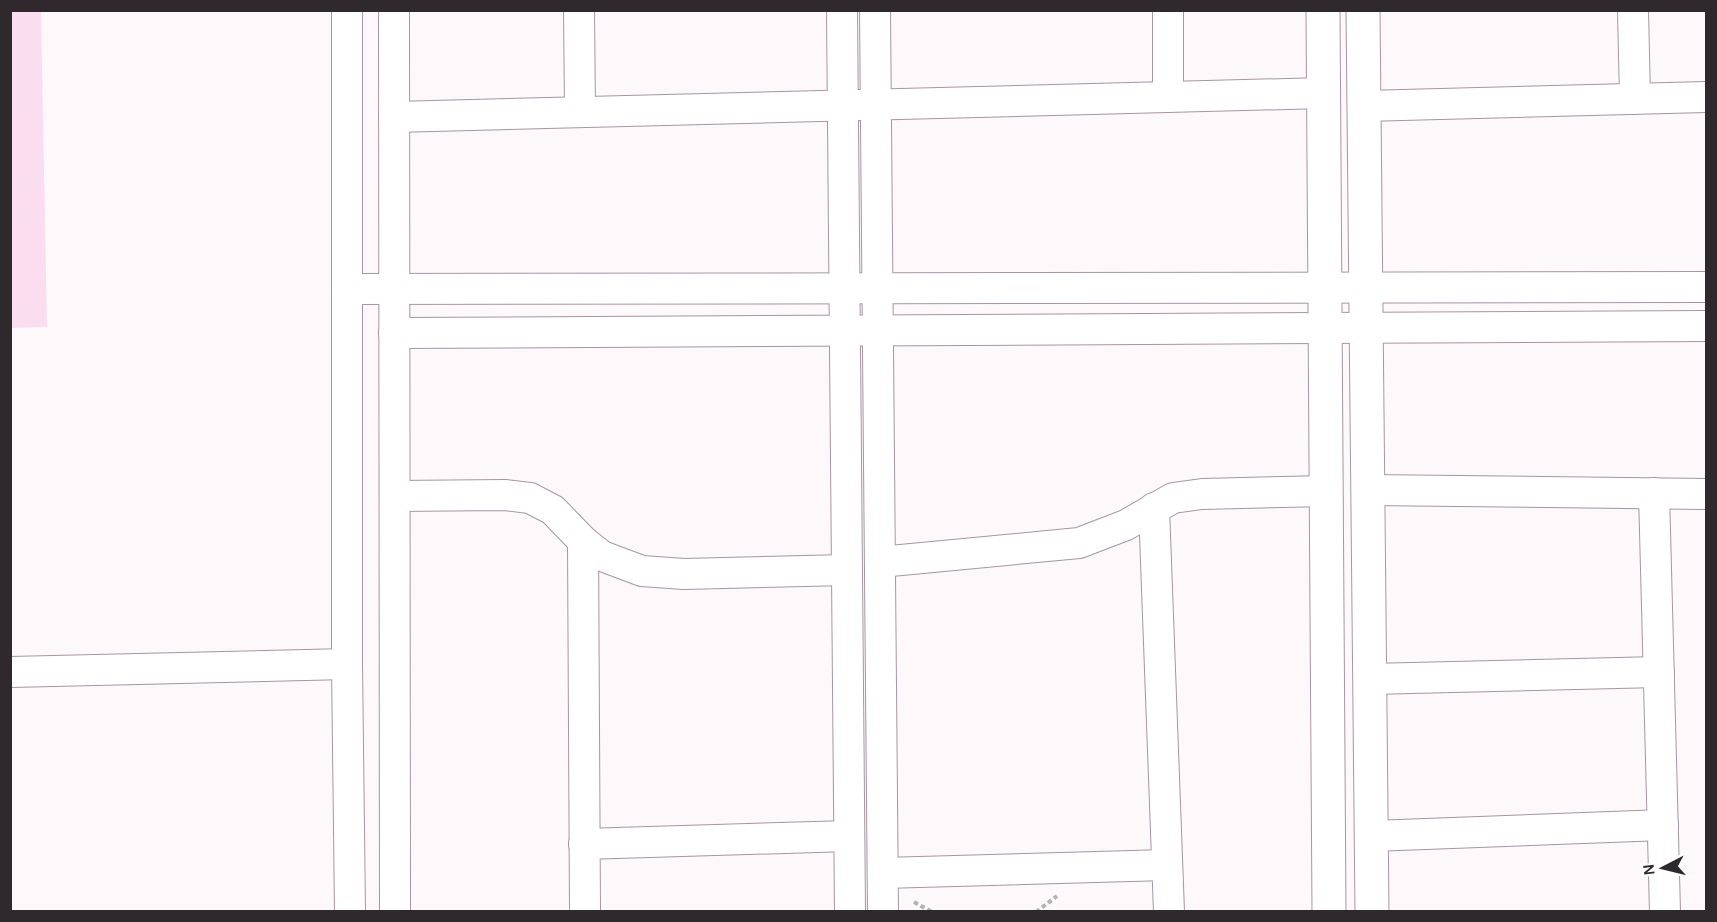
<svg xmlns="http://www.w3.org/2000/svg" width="1717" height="922" viewBox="0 0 1717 922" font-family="Karla,sans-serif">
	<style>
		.green { fill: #fadef0 }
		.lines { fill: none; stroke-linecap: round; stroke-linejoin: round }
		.street-casing { stroke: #a795a1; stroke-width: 32 }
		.secondary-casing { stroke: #a795a1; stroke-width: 35 }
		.path { stroke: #b6b1b3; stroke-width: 4; stroke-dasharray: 4.5 3; stroke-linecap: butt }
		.street { stroke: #fff; stroke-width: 30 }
		.secondary { stroke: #fff; stroke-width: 33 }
	</style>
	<rect width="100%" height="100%" fill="#fdf9fb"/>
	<path class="green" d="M 10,11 L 41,11 L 47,327 L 11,328 Z"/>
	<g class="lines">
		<defs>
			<g id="street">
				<path d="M 347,10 L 347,664 L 350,912"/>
				<path d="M 394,10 L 395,912"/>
				<path d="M 579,10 L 580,112"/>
				<path d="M 842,10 L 850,912"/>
				<path d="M 875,10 L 883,912"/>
				<path d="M 1633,10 L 1635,99"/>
				<path d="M 1168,97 L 1168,10"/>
				<path d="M 1364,106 L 1706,97"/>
				<path d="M 394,117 L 1324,93"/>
				<path d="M 347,289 L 1706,287"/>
				<path d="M 394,333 L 1706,326"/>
				<path d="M 1368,490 L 1706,494"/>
				<path d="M 1654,493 L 1665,912"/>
				<path d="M 395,496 L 505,495 L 530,498 L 553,510 L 583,541 L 602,556 L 642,571 L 684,574 L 847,570"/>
				<path d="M 1154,508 L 1169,912"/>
				<path d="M 583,541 L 585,912"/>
				<path d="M 880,562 L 1079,543 L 1126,525 L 1173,498 L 1202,494 L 1327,491"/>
				<path d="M 10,672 L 347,664"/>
				<path d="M 1370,679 L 1659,672"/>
				<path d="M 1372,836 L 1663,825"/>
				<path d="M 584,844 L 849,836"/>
				<path d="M 883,873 L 1167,865"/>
			</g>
			<g id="secondary">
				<path d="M 1323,10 L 1329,912"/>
				<path d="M 1363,10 L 1372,912"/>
			</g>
		</defs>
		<use href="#street" class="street-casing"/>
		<use href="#secondary" class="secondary-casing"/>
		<g class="path">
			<path d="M 914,902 L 932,912"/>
			<path d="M 1036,912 L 1057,896"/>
		</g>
		<use href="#street" class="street"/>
		<use href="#secondary" class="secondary"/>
	</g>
	<rect width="1717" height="922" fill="none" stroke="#2f282c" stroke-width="24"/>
	<g transform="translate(1663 868) rotate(263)" stroke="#ffffff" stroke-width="4.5" paint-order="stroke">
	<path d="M0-4.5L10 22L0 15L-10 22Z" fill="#2f282c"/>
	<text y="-9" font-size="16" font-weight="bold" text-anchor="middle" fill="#2f282c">N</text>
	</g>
</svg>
